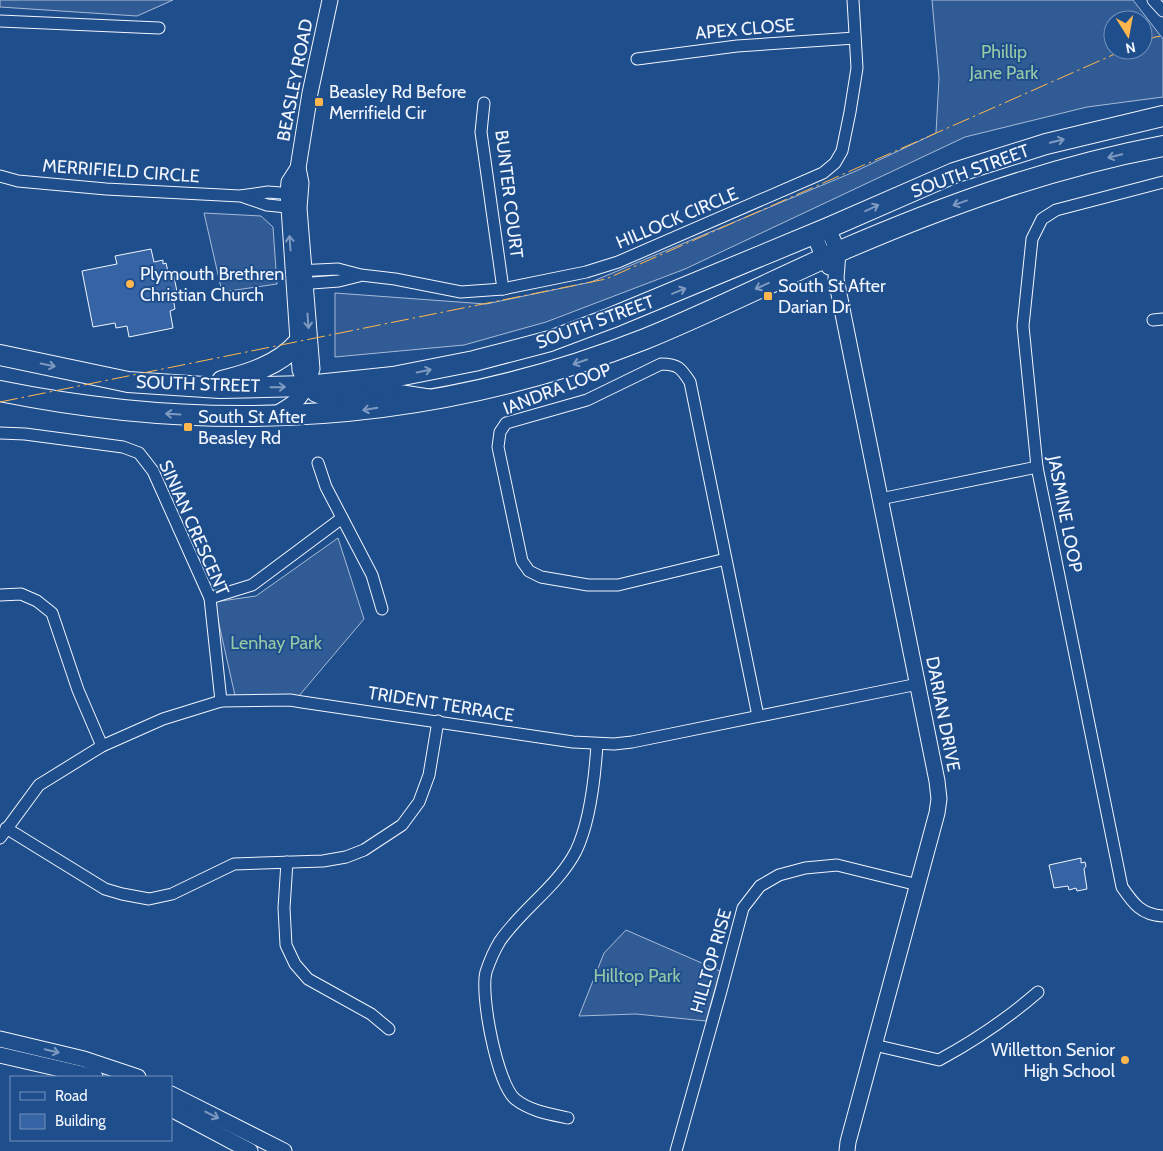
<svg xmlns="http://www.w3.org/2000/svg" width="1163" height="1151" viewBox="0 0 1163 1151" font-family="Cabin,sans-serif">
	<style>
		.built { fill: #305b95; stroke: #a8bbd7; fill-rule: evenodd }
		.building { fill: #3563a3; stroke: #f2f6ff }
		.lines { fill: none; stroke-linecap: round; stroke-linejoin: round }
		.street-casing { stroke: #f2f6ff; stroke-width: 13 }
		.secondary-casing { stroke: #f2f6ff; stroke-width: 17 }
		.highway-casing { stroke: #f2f6ff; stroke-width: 22 }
		.street { stroke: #1f4e8c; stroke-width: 11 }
		.secondary { stroke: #1f4e8c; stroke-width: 15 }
		.highway { stroke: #1f4e8c; stroke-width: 20 }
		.power { stroke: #ffb74d; stroke-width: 1; stroke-dasharray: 18 4 2.5 4; stroke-linecap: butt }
		.oneway { stroke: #7e9ac0 }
		.poi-dot { fill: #ffb74d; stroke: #1f4e8c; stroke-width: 2 }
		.labels { text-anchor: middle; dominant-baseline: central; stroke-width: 4; stroke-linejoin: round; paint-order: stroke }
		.street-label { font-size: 18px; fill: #f2f6ff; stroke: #1f4e8c }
		.park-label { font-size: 18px; fill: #97c8a6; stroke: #1f4e8c }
		.poi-label { font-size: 18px; fill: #f2f6ff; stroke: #1f4e8c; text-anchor: start }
	</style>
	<rect width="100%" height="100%" fill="#1f4e8c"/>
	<g class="built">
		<path d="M 0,0 L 173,0 L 137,16 L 0,7 Z"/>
		<path d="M 932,0 L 1133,0 L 1163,39 L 1163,97 L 1087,107 L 965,137 L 685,269 L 546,322 L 464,345 L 335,357 L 335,293 L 486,304 L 591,282 L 856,171 L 936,133 L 939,78 ZM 1113,20 L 1143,20 L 1143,50 L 1113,50 Z"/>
		<path d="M 204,213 L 261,216 L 273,227 L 277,284 L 222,292 Z"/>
		<path d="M 338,538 L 364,619 L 298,697 L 236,700 L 214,602 L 256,596 Z"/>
		<path d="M 626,930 L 720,971 L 706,1021 L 636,1014 L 579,1016 L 604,953 Z"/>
	</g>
	<g class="building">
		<path d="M 151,249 L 154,262 L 163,260 L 163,264 L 166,263 L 168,272 L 173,271 L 178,297 L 173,298 L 175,309 L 170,311 L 173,328 L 129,337 L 127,326 L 116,328 L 115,323 L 93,327 L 82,271 L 117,264 L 115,256 Z"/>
		<path d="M 1081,858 L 1081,863 L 1085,862 L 1086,866 L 1084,869 L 1087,889 L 1077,891 L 1076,888 L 1069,890 L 1068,886 L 1054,888 L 1049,865 Z"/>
	</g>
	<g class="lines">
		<defs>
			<g id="street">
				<path d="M 1153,0 L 1163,11"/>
				<path d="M 0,21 L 159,28"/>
				<path d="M 637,59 L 737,46 L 855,38"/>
				<path d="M 484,103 L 481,132 L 503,289"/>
				<path d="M 0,176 L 18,181 L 106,189 L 240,196 L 268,192 L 294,194"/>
				<path d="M 1163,182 L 1056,210 L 1042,219 L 1032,239 L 1023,326 L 1037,467 L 1122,887 C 1133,903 1141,915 1163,916"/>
				<path d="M 244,197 L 267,205 L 297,208"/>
				<path d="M 296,271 L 338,269 L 361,275 L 395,279 L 461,292 L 503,289 L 586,272 L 618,262 L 823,173 L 835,163 L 842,151 L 850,112 L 857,68 L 853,0"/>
				<path d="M 298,284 L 339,281 L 359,276"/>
				<path d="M 1153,320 L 1163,319"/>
				<path d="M 0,433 L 25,434 L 123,447 L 139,453 L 153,471 L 210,598 L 221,701"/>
				<path d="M 318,463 L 326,487 L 372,575 L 382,609"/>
				<path d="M 880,499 L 1037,467"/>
				<path d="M 726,559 L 690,382 C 681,368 678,364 661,364 L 587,400 L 506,423 L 500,432 L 498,447 L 522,561 L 529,571 L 541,577 L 588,585 L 618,585 L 726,559 L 758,716"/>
				<path d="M 0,595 L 21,594 L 37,601 L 52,613 L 78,690 L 102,746"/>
				<path d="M 210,598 L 252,585 L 342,518"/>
				<path d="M 6,828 L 105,889 L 122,894 L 149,899 L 172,894 L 234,864 L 323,861 L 346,857 L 364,850 L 402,825 L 419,802 L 429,775 L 438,721"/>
				<path d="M 0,838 L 39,785 L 102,746 L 163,719 L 221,701 L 290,700 L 302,702 L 573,742 L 614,744 L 632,742 L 918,684"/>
				<path d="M 287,862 L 284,908 L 286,945 L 295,964 L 308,979 L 371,1014 L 389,1029"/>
				<path d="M 874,1045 L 939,1060 C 974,1041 1008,1018 1038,992"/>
				<path d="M 568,1118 C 549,1114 530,1111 515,1099 C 497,1083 480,995 486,972 C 489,963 495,949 500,941 C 522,909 558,886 576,851 C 590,822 595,776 597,744"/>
				<path d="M 676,1151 L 721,991 L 743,908 L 760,886 L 779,875 L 805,868 L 837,865 L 918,885"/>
			</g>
			<g id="secondary">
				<path d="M 298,168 L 289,182 L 288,193 L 300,370 L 307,386 L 315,394 L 327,399 L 396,392 L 429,397"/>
				<path d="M 828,228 L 838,252 L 836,279 L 937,781 L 939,799 L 937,813 L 848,1142 L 847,1151"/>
				<path d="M 814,234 L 824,259 L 829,267"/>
				<path d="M 274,415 C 301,400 303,397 312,369 L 299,208 L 301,183 L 298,168 L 310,93 L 330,0"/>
				<path d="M 0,1039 L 84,1059 L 138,1077"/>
				<path d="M 0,1055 L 95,1077"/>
				<path d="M 171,1094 L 284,1151"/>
				<path d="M 171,1109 L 250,1151"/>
			</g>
			<g id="highway">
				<path d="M 0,355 L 128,382 L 220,388 L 307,386 L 393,377 L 474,361 L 550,341 L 611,318 L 828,228 L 954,173 L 1046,144 L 1163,116"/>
				<path d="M 222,381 C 249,374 279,365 298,343"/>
				<path d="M 0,391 C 221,436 435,422 645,339 C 711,312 775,280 840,251 C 944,206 1051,167 1163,146"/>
			</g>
		</defs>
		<use href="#street" class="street-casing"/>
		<use href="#secondary" class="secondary-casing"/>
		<use href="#highway" class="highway-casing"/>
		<use href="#street" class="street"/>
		<use href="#secondary" class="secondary"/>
		<use href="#highway" class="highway"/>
		<g class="power">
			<path d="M 1143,42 L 1155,37 L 1163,36"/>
			<path d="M 0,402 L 606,279 L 1124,50"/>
		</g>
	</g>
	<defs><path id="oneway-shaft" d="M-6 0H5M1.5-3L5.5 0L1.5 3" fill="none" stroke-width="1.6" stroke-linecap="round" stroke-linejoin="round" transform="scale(1.25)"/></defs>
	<g class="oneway">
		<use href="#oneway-shaft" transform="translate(1057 141) rotate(-14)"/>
		<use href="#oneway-shaft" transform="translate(1115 156) rotate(166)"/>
		<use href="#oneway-shaft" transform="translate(960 203) rotate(160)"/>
		<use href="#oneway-shaft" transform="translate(872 208) rotate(-25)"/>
		<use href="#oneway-shaft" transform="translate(290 243) rotate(-94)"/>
		<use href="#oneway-shaft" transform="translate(762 286) rotate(156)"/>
		<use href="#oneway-shaft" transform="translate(679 291) rotate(-22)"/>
		<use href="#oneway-shaft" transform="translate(308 321) rotate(86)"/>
		<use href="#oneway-shaft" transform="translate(580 362) rotate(161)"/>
		<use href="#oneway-shaft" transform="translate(48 365) rotate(12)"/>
		<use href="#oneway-shaft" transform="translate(424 371) rotate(-11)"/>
		<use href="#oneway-shaft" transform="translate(278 387) rotate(-1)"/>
		<use href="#oneway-shaft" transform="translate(370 409) rotate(171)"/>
		<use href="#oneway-shaft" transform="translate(173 414) rotate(-177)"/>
		<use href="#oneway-shaft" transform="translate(52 1051) rotate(14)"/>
		<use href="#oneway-shaft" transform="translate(212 1115) rotate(27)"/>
	</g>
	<g class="poi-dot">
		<rect x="314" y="97" width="10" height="10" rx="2.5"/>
		<circle cx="130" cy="284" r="5"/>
		<rect x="763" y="291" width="10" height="10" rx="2.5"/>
		<rect x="183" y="422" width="10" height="10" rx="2.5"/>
		<circle cx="1125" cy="1060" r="5"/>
	</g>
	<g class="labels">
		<g class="street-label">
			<text transform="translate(745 29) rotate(-5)">APEX CLOSE</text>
			<text transform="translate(295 80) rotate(-79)">BEASLEY ROAD</text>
			<text transform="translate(121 171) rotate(4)">MERRIFIELD CIRCLE</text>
			<text transform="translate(970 171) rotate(-20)">SOUTH STREET</text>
			<text transform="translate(509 194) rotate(83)">BUNTER COURT</text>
			<text transform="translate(677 218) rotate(-23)">HILLOCK CIRCLE</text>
			<text transform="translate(595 322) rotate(-20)">SOUTH STREET</text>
			<text transform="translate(198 384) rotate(2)">SOUTH STREET</text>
			<text transform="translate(557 389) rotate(-21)">IANDRA LOOP</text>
			<text transform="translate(1065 514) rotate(79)">JASMINE LOOP</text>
			<text transform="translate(194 528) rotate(66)">SINIAN CRESCENT</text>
			<text transform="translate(441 704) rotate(9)">TRIDENT TERRACE</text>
			<text transform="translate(943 714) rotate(79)">DARIAN DRIVE</text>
			<text transform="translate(711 961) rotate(-74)">HILLTOP RISE</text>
		</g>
		<g class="park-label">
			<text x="1004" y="52">Phillip<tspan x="1004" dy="21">Jane Park</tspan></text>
			<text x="276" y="643">Lenhay Park</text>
			<text x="637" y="976">Hilltop Park</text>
		</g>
		<g class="poi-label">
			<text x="329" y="92">Beasley Rd Before<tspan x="329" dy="21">Merrifield Cir</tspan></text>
			<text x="140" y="274">Plymouth Brethren<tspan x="140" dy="21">Christian Church</tspan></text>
			<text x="778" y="286">South St After<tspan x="778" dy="21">Darian Dr</tspan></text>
			<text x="198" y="417">South St After<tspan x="198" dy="21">Beasley Rd</tspan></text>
			<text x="1115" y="1050" text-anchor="end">Willetton Senior<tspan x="1115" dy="21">High School</tspan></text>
		</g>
	</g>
	<rect x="10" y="1076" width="162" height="65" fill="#1f4e8c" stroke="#7391ba"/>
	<rect x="20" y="1092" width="25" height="8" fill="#1f4e8c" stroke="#7391ba"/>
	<text x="55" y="1101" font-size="15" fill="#f2f6ff">Road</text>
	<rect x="20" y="1114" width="25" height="15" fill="#3563a3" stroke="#7391ba"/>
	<text x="55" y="1126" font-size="15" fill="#f2f6ff">Building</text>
	<g transform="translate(1128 35) rotate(169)"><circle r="24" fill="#1f4e8c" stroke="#7391ba"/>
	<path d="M0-4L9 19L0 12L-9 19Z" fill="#ffb74d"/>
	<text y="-8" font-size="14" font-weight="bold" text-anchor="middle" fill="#f2f6ff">N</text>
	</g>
</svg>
